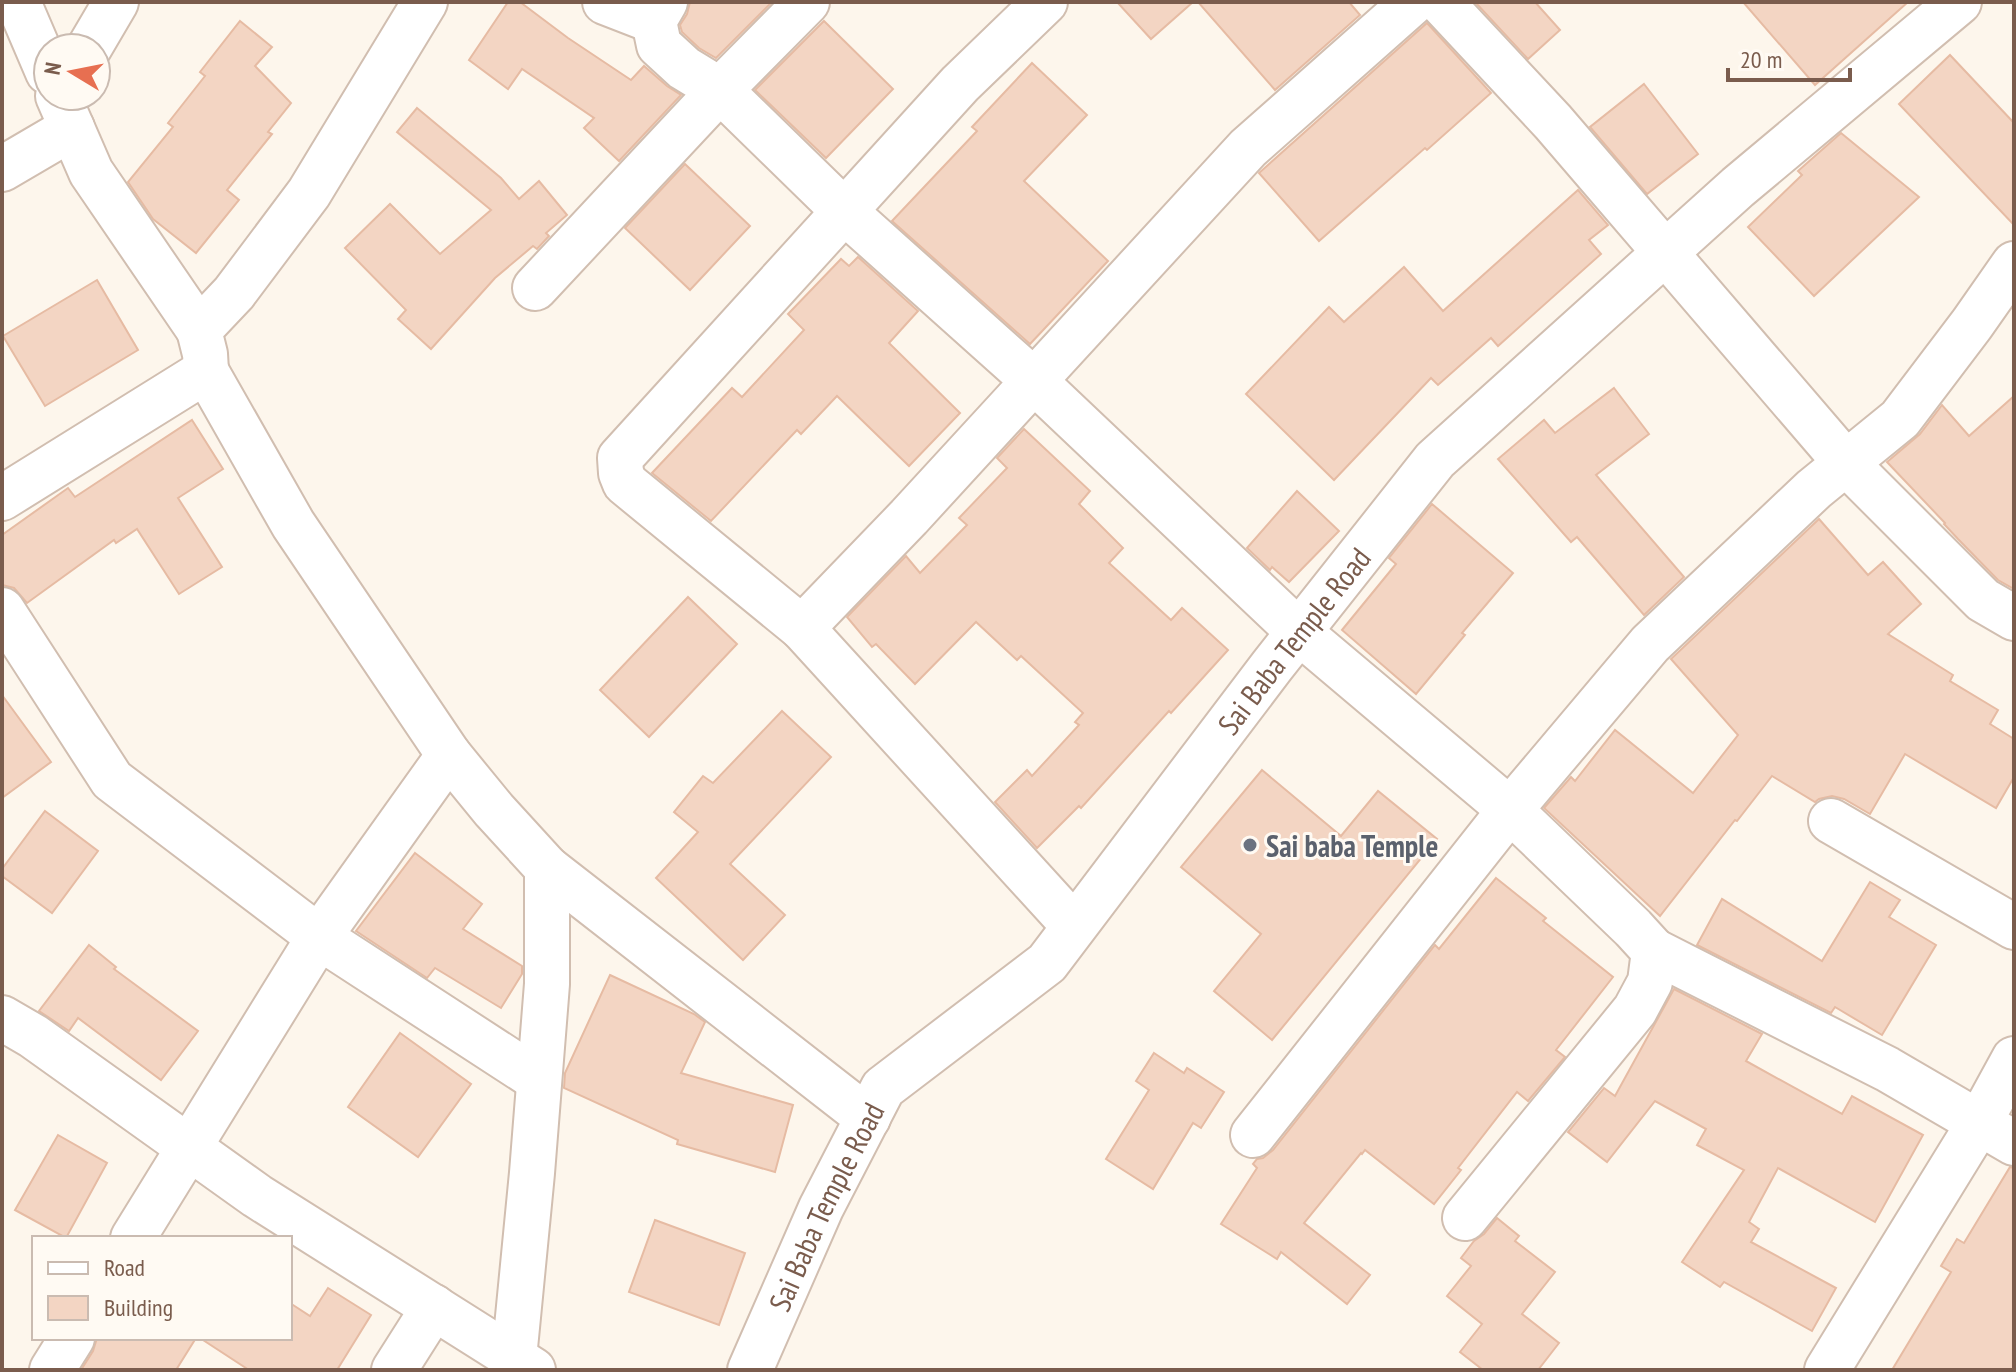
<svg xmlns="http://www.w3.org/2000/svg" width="2016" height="1372" viewBox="0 0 2016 1372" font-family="'PT Sans Narrow',sans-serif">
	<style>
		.building { fill: #f3d5c3; stroke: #e6bba3; stroke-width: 2 }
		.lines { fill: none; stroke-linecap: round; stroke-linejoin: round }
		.street-casing { stroke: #d1beb0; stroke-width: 48 }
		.street { stroke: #fff; stroke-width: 44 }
		.worship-dot { fill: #6b7280; stroke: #fffaf3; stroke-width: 3 }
		.labels { text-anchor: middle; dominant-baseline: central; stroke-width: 6; stroke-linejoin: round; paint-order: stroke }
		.street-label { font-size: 30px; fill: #7a5c4d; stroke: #fffaf3 }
		.worship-label { font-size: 30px; font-weight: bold; fill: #5b616d; stroke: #fffaf3; text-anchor: start }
	</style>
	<rect width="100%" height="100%" fill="#fdf6ec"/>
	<g class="building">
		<path d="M 508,2 L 520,2 L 568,38 L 631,80 L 644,66 L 667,86 L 681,95 L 619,161 L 584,128 L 594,118 L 522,69 L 508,89 L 469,60 Z"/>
		<path d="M 690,2 L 772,2 L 716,58 L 699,48 L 682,32 L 680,25 L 687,14 Z"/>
		<path d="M 1117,2 L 1193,2 L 1151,39 Z"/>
		<path d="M 1198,2 L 1349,2 L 1360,15 L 1275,90 Z"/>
		<path d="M 1475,2 L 1535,2 L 1560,30 L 1528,59 Z"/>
		<path d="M 1743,2 L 1908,2 L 1815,85 Z"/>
		<path d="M 240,21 L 272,47 L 255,66 L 291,103 L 268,132 L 272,134 L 227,190 L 239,200 L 196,253 L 153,219 L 128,182 L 173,127 L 168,123 L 205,76 L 200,72 Z"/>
		<path d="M 824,21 L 893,89 L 826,158 L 755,90 Z"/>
		<path d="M 1427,23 L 1491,93 L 1427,150 L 1425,148 L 1319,241 L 1259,173 Z"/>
		<path d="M 1950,55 L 2014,123 L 2014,225 L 1899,104 Z"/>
		<path d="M 1032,63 L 1087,115 L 1024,181 L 1108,261 L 1030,344 L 892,221 L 977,131 L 972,127 Z"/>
		<path d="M 1644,84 L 1698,154 L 1647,194 L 1590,127 Z"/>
		<path d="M 417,108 L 501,178 L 519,199 L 539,181 L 567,215 L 546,233 L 549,236 L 537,249 L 533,246 L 495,278 L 431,349 L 398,319 L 406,310 L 345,248 L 390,204 L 440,254 L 491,210 L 397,132 Z"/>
		<path d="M 1841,133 L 1919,197 L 1814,296 L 1748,227 L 1802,175 L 1798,171 Z"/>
		<path d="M 685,164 L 750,226 L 690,290 L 625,228 Z"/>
		<path d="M 1578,190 L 1608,225 L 1589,240 L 1601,254 L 1498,346 L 1491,338 L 1438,385 L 1431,378 L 1334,480 L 1246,394 L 1329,307 L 1344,322 L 1404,267 L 1443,311 Z"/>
		<path d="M 858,257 L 918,311 L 889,343 L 960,413 L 909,466 L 837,396 L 801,434 L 797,430 L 711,521 L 652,473 L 732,388 L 742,397 L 804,330 L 788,314 L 841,259 L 849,266 Z"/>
		<path d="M 97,280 L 138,350 L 45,406 L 3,336 Z"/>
		<path d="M 1614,388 L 1649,434 L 1596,475 L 1684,577 L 1644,615 L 1577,537 L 1571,542 L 1498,459 L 1544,420 L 1555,433 Z"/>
		<path d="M 2014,396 L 2014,589 L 1998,580 L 1958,539 L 1944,524 L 1945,523 L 1887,462 L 1920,434 L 1942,405 L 1969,436 Z"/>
		<path d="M 192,420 L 223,469 L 178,498 L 222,567 L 179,594 L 137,529 L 116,543 L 114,540 L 27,603 L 14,588 L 2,585 L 2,535 L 68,488 L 75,497 Z"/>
		<path d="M 1024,429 L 1090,491 L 1079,504 L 1123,548 L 1109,563 L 1171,620 L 1182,608 L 1228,650 L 1171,713 L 1169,711 L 1081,808 L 1079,806 L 1037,848 L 995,802 L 1027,770 L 1032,776 L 1079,725 L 1075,722 L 1083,713 L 1021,656 L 1017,660 L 976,622 L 915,684 L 876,644 L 872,647 L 847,617 L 906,556 L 920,573 L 967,525 L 959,518 L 1007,468 L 997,458 Z"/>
		<path d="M 1297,491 L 1339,531 L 1289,582 L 1272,567 L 1270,570 L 1247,548 Z"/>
		<path d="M 1432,504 L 1513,573 L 1462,633 L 1465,635 L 1416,694 L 1342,630 L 1396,564 L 1389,558 Z"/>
		<path d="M 1819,519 L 1868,575 L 1883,562 L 1921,604 L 1888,634 L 1953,675 L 1950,681 L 1998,710 L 1990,724 L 2014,739 L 2014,777 L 1996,808 L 1905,754 L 1870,814 L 1844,799 L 1832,796 L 1819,799 L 1815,802 L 1772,776 L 1737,821 L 1735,820 L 1660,916 L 1544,808 L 1571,777 L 1575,781 L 1615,730 L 1693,793 L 1738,735 L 1671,659 Z"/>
		<path d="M 688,597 L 737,644 L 649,737 L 600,690 Z"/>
		<path d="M 2,695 L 51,762 L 2,798 Z"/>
		<path d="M 782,711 L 831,757 L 730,864 L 785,915 L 743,960 L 656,878 L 698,832 L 674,812 L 703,776 L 713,783 Z"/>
		<path d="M 1262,770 L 1341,836 L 1378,791 L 1437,839 L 1272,1040 L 1214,991 L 1261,934 L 1181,867 Z"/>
		<path d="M 45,811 L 98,851 L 52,913 L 2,876 L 2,869 Z"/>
		<path d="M 415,853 L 482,904 L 463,929 L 522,966 L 522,974 L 501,1008 L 435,968 L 427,978 L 356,931 Z"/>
		<path d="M 1496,878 L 1546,918 L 1543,921 L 1613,977 L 1556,1050 L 1565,1057 L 1528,1101 L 1517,1092 L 1458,1168 L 1461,1170 L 1434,1204 L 1365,1150 L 1362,1154 L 1361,1153 L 1304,1223 L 1370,1275 L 1347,1304 L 1281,1252 L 1277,1259 L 1221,1224 L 1257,1168 L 1253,1164 L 1257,1159 L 1263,1158 L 1273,1150 L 1435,945 L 1439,949 Z"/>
		<path d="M 1870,882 L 1900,900 L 1889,917 L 1936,945 L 1882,1035 L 1835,1007 L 1831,1013 L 1697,945 L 1722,899 L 1822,961 Z"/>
		<path d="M 89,945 L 116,967 L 114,969 L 198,1031 L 161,1080 L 78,1018 L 69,1031 L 39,1011 Z"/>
		<path d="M 610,975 L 694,1014 L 705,1022 L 681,1073 L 793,1105 L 775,1172 L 677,1144 L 678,1140 L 564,1088 L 565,1073 Z"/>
		<path d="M 1674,989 L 1762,1034 L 1746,1061 L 1842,1114 L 1852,1096 L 1923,1135 L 1875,1222 L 1778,1168 L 1749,1222 L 1759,1229 L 1751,1242 L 1836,1288 L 1812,1331 L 1724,1282 L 1720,1287 L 1682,1262 L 1744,1170 L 1697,1145 L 1706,1129 L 1655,1101 L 1607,1162 L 1568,1132 L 1604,1088 L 1615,1096 Z"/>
		<path d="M 400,1033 L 471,1084 L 418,1157 L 348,1107 Z"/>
		<path d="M 1154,1053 L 1184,1073 L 1187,1068 L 1224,1092 L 1201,1128 L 1193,1123 L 1153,1189 L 1106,1159 L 1149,1090 L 1136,1081 Z"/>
		<path d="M 58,1135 L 107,1163 L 66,1238 L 15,1210 Z"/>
		<path d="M 2010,1167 L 2014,1168 L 2014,1370 L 1892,1370 L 1951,1272 L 1941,1266 L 1957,1239 L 1964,1243 Z"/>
		<path d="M 1497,1218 L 1519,1236 L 1515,1241 L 1555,1272 L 1522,1314 L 1559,1343 L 1538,1370 L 1483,1370 L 1460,1352 L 1482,1324 L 1447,1296 L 1471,1266 L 1461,1258 L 1474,1241 L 1484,1234 Z"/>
		<path d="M 655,1220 L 745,1253 L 719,1325 L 629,1292 Z"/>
		<path d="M 328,1288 L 371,1315 L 337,1370 L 249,1370 L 200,1338 L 290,1338 L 290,1303 L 310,1316 Z"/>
		<path d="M 97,1338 L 196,1338 L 176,1370 L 81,1370 L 93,1351 Z"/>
	</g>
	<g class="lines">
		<defs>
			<g id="street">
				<path d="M 18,2 L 48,72"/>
				<path d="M 605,2 L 654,21"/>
				<path d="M 665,2 L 654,21 L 659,45 L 684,68 L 720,90 L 845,212 L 1034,381 L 1299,632 L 1510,810 L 1633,928 L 1654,951 L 1650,982 L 1635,1010 L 1465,1218"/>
				<path d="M 1441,2 L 1553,122 L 1846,463 L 1983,600 L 2014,618"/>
				<path d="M 89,48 L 116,2"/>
				<path d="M 58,96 L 91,172 L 199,330"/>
				<path d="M 2,169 L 72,128"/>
				<path d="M 535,288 L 720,90 L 807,2"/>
				<path d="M 206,371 L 293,524 L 449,755 L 319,937 L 539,1080"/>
				<path d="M 2,498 L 206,371 L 205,354 L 199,330 L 234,293 L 309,193 L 425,2"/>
				<path d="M 2,610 L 112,780 L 319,937 L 133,1238"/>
				<path d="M 802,628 L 625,483 L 621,473 L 620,458 L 960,84 L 1045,2"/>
				<path d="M 449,755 L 494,810 L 547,868 L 547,984 L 532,1173 L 514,1358"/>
				<path d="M 1831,821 L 2014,927"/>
				<path d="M 547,868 L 868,1118"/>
				<path d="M 1074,926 L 802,628 L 909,517 L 1248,148 L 1413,2"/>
				<path d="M 1654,951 L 1887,1069 L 2014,1143"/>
				<path d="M 2,1018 L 33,1036 L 257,1196 L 533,1370"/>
				<path d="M 1253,1135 L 1510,810 L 1650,644 L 1814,489 L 1900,419 L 1972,324 L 2014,264"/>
				<path d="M 52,1370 L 72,1338"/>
				<path d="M 394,1370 L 434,1307"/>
				<path id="s1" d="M 750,1370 L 821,1208 L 883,1088 L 1047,963 L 1272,666 L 1435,460 L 1738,187 L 1959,2"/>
				<path d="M 1827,1370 L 1979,1123 L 2014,1059"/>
			</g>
		</defs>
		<use href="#street" class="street-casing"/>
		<use href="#street" class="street"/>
	</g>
	<circle class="worship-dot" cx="1250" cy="845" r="8"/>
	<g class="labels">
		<g class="street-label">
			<text stroke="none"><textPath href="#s1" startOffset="924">Sai Baba Temple Road</textPath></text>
			<text stroke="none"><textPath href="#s1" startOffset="180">Sai Baba Temple Road</textPath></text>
		</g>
		<g class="worship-label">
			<text x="1266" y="845">Sai baba Temple</text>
		</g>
	</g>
	<rect width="2016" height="1372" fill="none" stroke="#7a5c4d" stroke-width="8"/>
	<rect x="32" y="1236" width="260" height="104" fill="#fffaf3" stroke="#cabbb1" stroke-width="2"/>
	<rect x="48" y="1262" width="40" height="12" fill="#ffffff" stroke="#cabbb1" stroke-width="2"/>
	<text x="104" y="1276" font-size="24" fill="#7a5c4d">Road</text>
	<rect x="48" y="1296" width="40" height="24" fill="#f3d5c3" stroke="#cabbb1" stroke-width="2"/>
	<text x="104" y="1316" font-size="24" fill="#7a5c4d">Building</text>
	<g transform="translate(72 72) rotate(280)"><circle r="38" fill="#fffaf3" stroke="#cabbb1" stroke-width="2"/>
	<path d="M0-6L14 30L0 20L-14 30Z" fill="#e76f51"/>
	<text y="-12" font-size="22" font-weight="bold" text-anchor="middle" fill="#7a5c4d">N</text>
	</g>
	<path d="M1728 68v12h122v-12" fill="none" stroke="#7a5c4d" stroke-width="4"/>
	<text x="1740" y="68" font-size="24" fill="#7a5c4d" stroke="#fffaf3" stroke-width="6" paint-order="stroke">20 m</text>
</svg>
